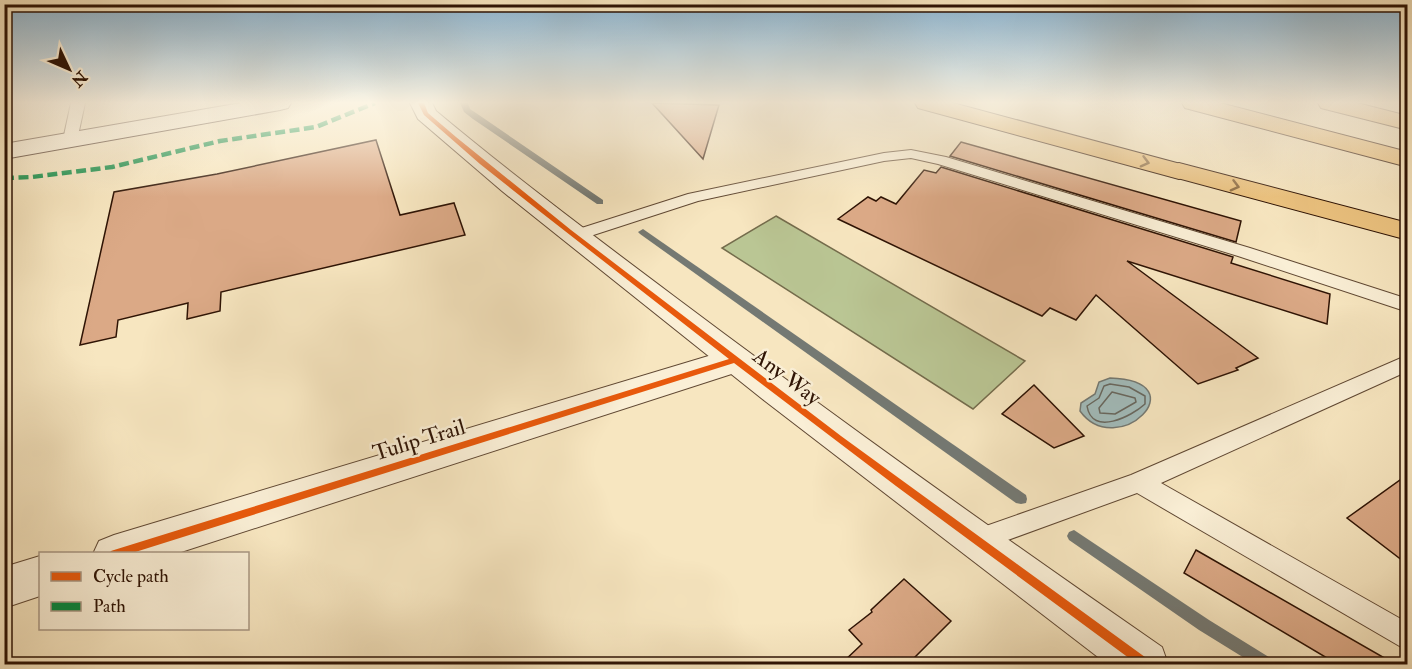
<svg xmlns="http://www.w3.org/2000/svg" width="1412" height="669" viewBox="0 0 1412 669" font-family="'IM FELL Double Pica',serif">
	<style>
		.green { fill: #bac694; stroke: #746c4c; stroke-width: 1.5 }
		.water { fill: #a2bdbd; stroke: #747973; stroke-width: 1.5 }
		.lines { fill: none; stroke-linecap: round; stroke-linejoin: round }
		.shore { stroke: #686860; stroke-width: 1.5 }
		.stream { fill: #747973; fill-rule: evenodd }
		.building { fill: #dba986; stroke: #2e1304; stroke-width: 1.5 }
		.service-casing { stroke: #604833; stroke-width: 2 }
		.minor-casing { stroke: #604833; stroke-width: 2 }
		.tertiary-casing { stroke: #604833; stroke-width: 2 }
		.secondary-casing { stroke: #2e1304; stroke-width: 2 }
		.primary-casing { stroke: #2e1304; stroke-width: 2 }
		.motorway-casing { stroke: #2e1304; stroke-width: 2 }
		.service { fill: #faefd6; fill-rule: evenodd }
		.minor { fill: #faefd6; fill-rule: evenodd }
		.tertiary { fill: #faefd6; fill-rule: evenodd }
		.secondary { fill: #faefd6; fill-rule: evenodd }
		.primary { fill: #ecc380; fill-rule: evenodd }
		.motorway { fill: #ecc380; fill-rule: evenodd }
		.quiet { stroke: #00873e; stroke-width: 4.5; stroke-dasharray: 10 4.5; stroke-linecap: butt }
		.cycleway-casing { stroke: #faefd6; stroke-width: 3 }
		.cycleway { fill: #e8590c; fill-rule: evenodd }
		.oneway { stroke: #8d6b42 }
		.labels { text-anchor: middle; dominant-baseline: central; stroke-width: 5; stroke-linejoin: round; paint-order: stroke }
		.street-label { font-size: 22px; fill: #2e1304; stroke: #faefd6 }
	</style>
	<rect width="100%" height="100%" fill="#f7e6c0"/>
	<filter id="stains"><feTurbulence type="fractalNoise" baseFrequency=".00333" numOctaves="4"/><feColorMatrix values="0 0 0 0 .2 0 0 0 0 .09 0 0 0 0 .02 0 0 0 .5 -.17"/></filter>
	<radialGradient id="worn" r=".72"><stop offset=".6" stop-color="#630" stop-opacity="0"/><stop offset="1" stop-color="#630" stop-opacity=".3"/></radialGradient>
	<path class="green" d="M 776,216 L 1025,361 L 973,409 L 722,248 Z"/>
	<path class="water" d="M 1110,378 C 1200,381 1117,462 1080,411 L 1081,403 L 1095,394 L 1099,382 Z"/>
	<g class="lines">
		<g class="shore">
			<path d="M 1110,384 L 1129,387 L 1145,396 L 1145,404 C 1132,416 1092,437 1087,406 L 1099,398 L 1104,386 Z"/>
			<path d="M 1112,392 L 1135,398 L 1136,402 L 1115,414 L 1100,413 L 1099,408 Z"/>
		</g>
		<g class="stream">
			<path d="M 460,103 L 468,103 L 470,109 L 479,115 L 603,200 L 603,204 L 597,204 L 473,119 L 464,112 Z"/>
			<path d="M 643,229 L 1026,495 L 1027,499 L 1026,503 L 1021,504 L 1016,503 L 640,234 L 638,232 Z"/>
			<path d="M 1074,530 L 1209,620 L 1272,659 L 1274,664 L 1254,664 L 1199,630 L 1069,540 L 1067,536 L 1069,532 Z"/>
		</g>
	</g>
	<g class="building">
		<path d="M 652,103 L 719,105 L 703,159 Z"/>
		<path d="M 376,140 L 400,215 L 454,203 L 465,235 L 221,292 L 220,311 L 187,319 L 188,303 L 118,320 L 116,337 L 80,345 L 114,192 L 217,174 Z"/>
		<path d="M 961,142 L 1241,221 L 1236,242 L 950,156 Z"/>
		<path d="M 941,167 L 1233,257 L 1231,263 L 1330,294 L 1327,324 L 1127,261 L 1258,358 L 1236,368 L 1238,370 L 1198,384 L 1096,295 L 1076,320 L 1050,308 L 1042,316 L 838,219 L 868,197 L 876,201 L 881,197 L 896,204 L 924,170 L 936,173 Z"/>
		<path d="M 1034,385 L 1084,436 L 1054,448 L 1002,414 Z"/>
		<path d="M 1407,475 L 1407,564 L 1347,518 Z"/>
		<path d="M 1196,550 L 1395,664 L 1337,664 L 1184,573 Z"/>
		<path d="M 904,579 L 951,621 L 908,664 L 841,664 L 862,644 L 849,630 L 872,612 L 871,610 Z"/>
	</g>
	<g class="lines">
		<defs>
			<g id="service">
				<path d="M 71,103 L 85,103 L 77,140 L 70,144 L 63,140 Z"/>
				<path d="M 911,150 L 946,157 L 1250,248 L 1408,299 L 1408,312 L 1238,256 L 938,164 L 911,158 L 884,161 L 698,201 L 575,241 L 569,240 L 567,236 L 569,232 L 688,194 L 884,153 Z"/>
				<path d="M 1408,355 L 1408,371 L 1161,483 L 1408,623 L 1408,651 L 1137,493 L 975,552 L 966,549 L 963,541 L 966,533 L 1131,475 Z"/>
			</g>
			<g id="minor">
				<path d="M 735,348 L 747,351 L 752,360 L 747,369 L 175,554 L 93,554 L 99,541 L 114,535 Z"/>
				<path d="M 40,556 L 40,596 L 4,608 L 4,567 Z"/>
			</g>
			<path id="tertiary" d="M 410,103 L 432,103 L 436,111 C 516,178 599,240 683,303 C 840,421 1000,535 1162,647 L 1168,664 L 1107,664 L 765,401 L 502,191 L 418,119 Z"/>
			<path id="secondary" d="M 241,103 L 291,103 L 288,108 L 280,110 L 4,159 L 4,144 Z"/>
			<path id="primary" d="M 915,103 L 953,103 L 1188,166 L 1192,171 L 1188,176 L 1179,179 L 918,108 Z"/>
			<g id="motorway">
				<path d="M 1182,103 L 1220,103 L 1408,152 L 1408,167 L 1185,108 Z"/>
				<path d="M 1318,103 L 1357,103 L 1408,116 L 1408,130 L 1321,108 Z"/>
				<path d="M 1179,163 L 1408,223 L 1408,240 L 1170,176 L 1166,171 L 1170,166 Z"/>
			</g>
		</defs>
		<use href="#service" class="service-casing"/>
		<use href="#minor" class="minor-casing"/>
		<use href="#tertiary" class="tertiary-casing"/>
		<use href="#secondary" class="secondary-casing"/>
		<use href="#primary" class="primary-casing"/>
		<use href="#motorway" class="motorway-casing"/>
		<use href="#service" class="service"/>
		<use href="#minor" class="minor"/>
		<use href="#tertiary" class="tertiary"/>
		<use href="#secondary" class="secondary"/>
		<use href="#primary" class="primary"/>
		<use href="#motorway" class="motorway"/>
		<path class="quiet" d="M 4,178 L 32,177 L 112,167 L 220,141 L 316,127 L 375,103"/>
		<defs>
			<path id="cycleway" d="M 418,103 L 424,103 L 428,113 L 456,137 L 571,230 L 841,436 L 1149,660 L 1150,664 L 1137,664 L 896,486 L 734,363 L 129,554 L 109,554 L 111,551 L 114,550 L 729,359 L 538,210 L 480,164 L 424,115 Z"/>
		</defs>
		<use href="#cycleway" class="cycleway-casing"/>
		<use href="#cycleway" class="cycleway"/>
	</g>
	<defs><path id="oneway-chevron" d="M-2-3.5L2.5 0L-2 3.5" fill="none" stroke-width="1.6" stroke-linecap="round" stroke-linejoin="round" transform="scale(1.5)"/></defs>
	<g class="oneway">
		<use href="#oneway-chevron" transform="translate(1145 162) rotate(15)"/>
		<use href="#oneway-chevron" transform="translate(1235 186) rotate(15)"/>
	</g>
	<linearGradient id="sky" x2="0" y2="1"><stop stop-color="#8cb8d7"/><stop offset="0.52" stop-color="#fbf4e3"/><stop offset="1" stop-color="#fbf4e3" stop-opacity="0"/></linearGradient>
	<rect width="1412" height="197" fill="url(#sky)"/>
	<g class="labels">
		<g class="street-label">
			<text transform="translate(787 377) rotate(37)">Any Way</text>
			<text transform="translate(419 440) rotate(-17)">Tulip Trail</text>
		</g>
	</g>
	<rect width="1412" height="669" fill="none" stroke="#f7e6c0" stroke-width="24"/>
	<rect x="6" y="6" width="1400" height="657" fill="none" stroke="#2e1304" stroke-width="3"/>
	<rect x="12" y="12" width="1388" height="645" fill="none" stroke="#2e1304" stroke-width="1.5"/>
	<rect x="39" y="552" width="210" height="78" fill="#faefd6" stroke="#a89782" stroke-width="1.5"/>
	<rect x="51" y="572" width="30" height="9" fill="#e8590c" stroke="#a89782" stroke-width="1.5"/>
	<text x="93" y="582" font-size="18" fill="#2e1304">Cycle path</text>
	<rect x="51" y="602" width="30" height="9" fill="#00873e" stroke="#a89782" stroke-width="1.5"/>
	<text x="93" y="612" font-size="18" fill="#2e1304">Path</text>
	<g transform="translate(69 69) rotate(134)" stroke="#faefd6" stroke-width="4.5" paint-order="stroke">
	<path d="M0-4.5L10 22L0 15L-10 22Z" fill="#2e1304"/>
	<text y="-9" font-size="16" font-weight="bold" text-anchor="middle" fill="#2e1304">N</text>
	</g>
	<rect width="100%" height="100%" filter="url(#stains)"/>
	<rect width="100%" height="100%" fill="url(#worn)"/>
</svg>
